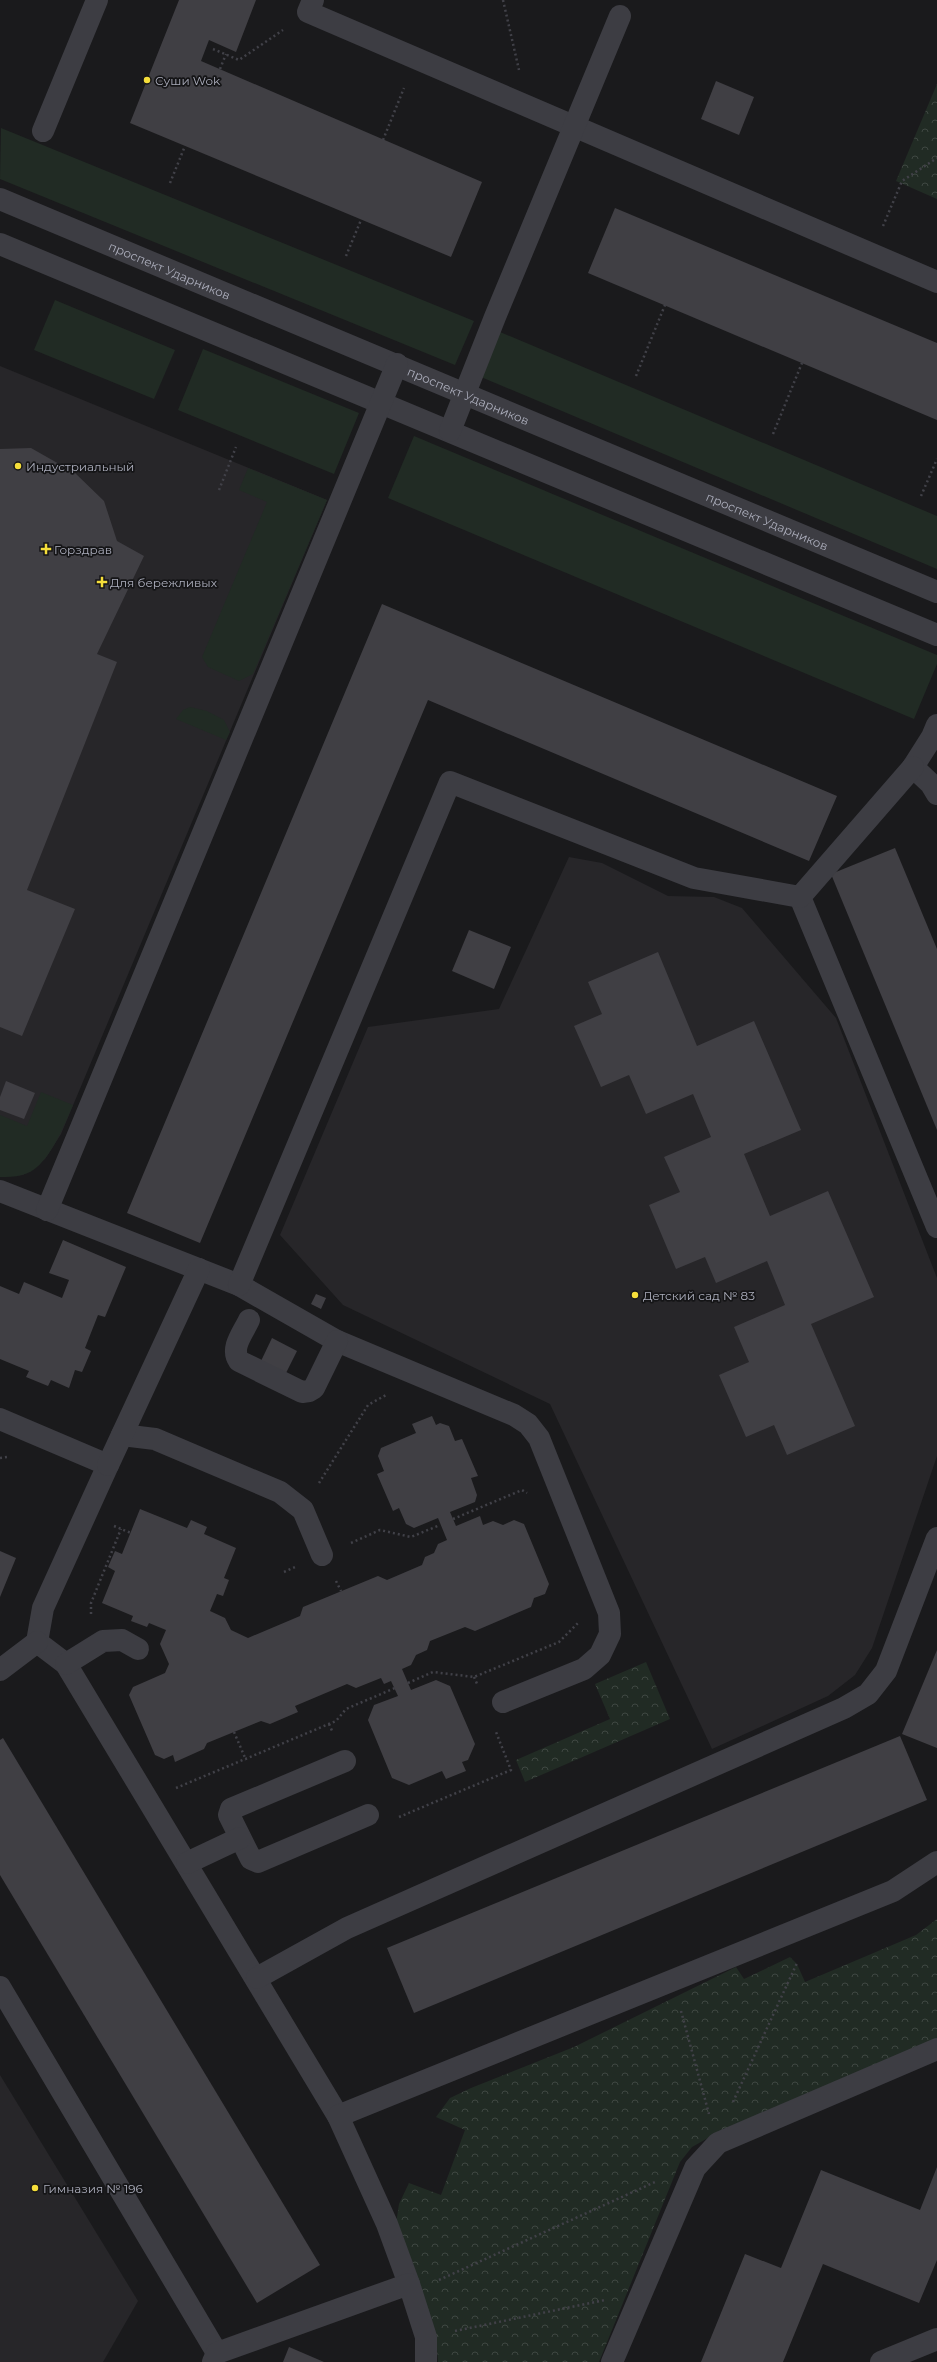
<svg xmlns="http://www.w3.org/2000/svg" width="937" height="2362" viewBox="0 0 937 2362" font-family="Montserrat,sans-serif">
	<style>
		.built { fill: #272629 }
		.green { fill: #212b24 }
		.forest { fill: url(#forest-crowns) }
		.building { fill: #403f44 }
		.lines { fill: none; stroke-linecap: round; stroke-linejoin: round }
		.path { stroke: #414148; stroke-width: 2.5; stroke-dasharray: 2 3; stroke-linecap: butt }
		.minor { stroke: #3d3d43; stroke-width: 22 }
		.poi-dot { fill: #f5de3a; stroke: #151517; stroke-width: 1.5 }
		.labels { text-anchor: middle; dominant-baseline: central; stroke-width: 3.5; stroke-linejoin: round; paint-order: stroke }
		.poi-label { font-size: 12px; fill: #acaebc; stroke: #151517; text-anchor: start }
		.street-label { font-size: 12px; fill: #acaebc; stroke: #151517 }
	</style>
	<defs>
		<pattern id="forest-crowns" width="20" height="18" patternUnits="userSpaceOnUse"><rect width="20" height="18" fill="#212b24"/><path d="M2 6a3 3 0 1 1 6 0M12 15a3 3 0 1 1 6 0" fill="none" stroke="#3f4742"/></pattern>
	</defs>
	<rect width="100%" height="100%" fill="#1a1a1c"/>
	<g class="built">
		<path d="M 0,366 L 327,500 L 61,1134 L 45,1159 L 23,1175 L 0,1177 Z"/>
		<path d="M 569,857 L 602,863 L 668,896 L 714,897 L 742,908 L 836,1018 L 937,1278 L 937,1456 L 872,1648 L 855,1675 L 828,1696 L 712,1749 L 550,1404 L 343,1305 L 280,1235 L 368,1027 L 499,1009 Z"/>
		<path d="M 0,2075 L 138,2301 L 103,2362 L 0,2362 Z"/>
	</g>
	<g class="green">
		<path d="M 1,128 L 474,321 L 455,365 L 0,179 Z"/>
		<path d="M 55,300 L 175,350 L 154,399 L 34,350 Z"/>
		<path d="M 500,332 L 937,516 L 937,569 L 481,377 Z"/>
		<path d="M 203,349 L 359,413 L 334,474 L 178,410 Z"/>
		<path d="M 414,436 L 937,655 L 937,664 L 914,719 L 388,498 Z"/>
		<path d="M 248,468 L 327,500 L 253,674 L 239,681 L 208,667 L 202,657 L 267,502 L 239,490 Z"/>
		<path d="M 190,707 L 207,711 L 224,720 L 230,732 L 226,740 L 176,719 L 183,710 Z"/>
		<path d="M 41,1092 L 73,1105 C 64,1126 47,1170 22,1175 C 15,1177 7,1177 0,1177 L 0,1115 L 27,1126 Z"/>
	</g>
	<g class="forest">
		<path d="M 937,84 L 937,199 L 896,181 Z"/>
		<path d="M 646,1662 L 670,1719 L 525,1782 L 516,1760 L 610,1719 L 595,1684 Z"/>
		<path d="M 937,1919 L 937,2038 L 715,2134 L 692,2147 L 680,2162 L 599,2362 L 438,2362 L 436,2335 L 395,2230 L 399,2204 L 409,2183 L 441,2195 L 465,2130 L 436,2117 L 450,2098 L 471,2088 L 574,2047 L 736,1967 L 744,1979 L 790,1957 L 797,1964 L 805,1982 L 916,1935 Z"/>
	</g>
	<g class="building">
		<path d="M 179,0 L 256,0 L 236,52 L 209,40 L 201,61 L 482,182 L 451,257 L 130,123 Z"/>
		<path d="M 716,81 L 754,97 L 739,135 L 701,119 Z"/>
		<path d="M 615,208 L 937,343 L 937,420 L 588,273 Z"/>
		<path d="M 31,448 L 75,473 L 104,501 L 117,541 L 144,556 L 97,654 L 117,662 L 27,890 L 75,909 L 22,1036 L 0,1027 L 0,449 Z"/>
		<path d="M 382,604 L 837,796 L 809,861 L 428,700 L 200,1243 L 127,1213 Z"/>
		<path d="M 895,848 L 937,949 L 937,1130 L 831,874 Z"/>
		<path d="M 469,930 L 511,947 L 494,989 L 452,971 Z"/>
		<path d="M 658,952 L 697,1046 L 754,1021 L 801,1130 L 744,1154 L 770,1216 L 828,1191 L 874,1297 L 811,1324 L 855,1426 L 787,1455 L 774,1425 L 746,1437 L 719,1375 L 749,1362 L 734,1327 L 785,1305 L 767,1261 L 716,1283 L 705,1257 L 676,1269 L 649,1205 L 680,1192 L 664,1157 L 711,1137 L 693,1094 L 646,1114 L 629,1075 L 601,1087 L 574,1026 L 602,1014 L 588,982 Z"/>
		<path d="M 6,1081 L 35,1093 L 24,1119 L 0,1110 L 0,1097 Z"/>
		<path d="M 63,1240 L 126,1267 L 105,1317 L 98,1315 L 85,1348 L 91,1351 L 82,1372 L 75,1370 L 69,1388 L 51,1380 L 48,1386 L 26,1377 L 29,1371 L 0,1359 L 0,1286 L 19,1294 L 24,1282 L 62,1298 L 69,1280 L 49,1273 Z"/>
		<path d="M 316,1294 L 326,1298 L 321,1309 L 311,1304 Z"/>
		<path d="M 272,1338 L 297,1351 L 286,1373 L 261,1361 Z"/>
		<path d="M 432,1416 L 436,1425 L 440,1423 L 449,1426 L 455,1441 L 462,1439 L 478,1476 L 471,1478 L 477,1495 L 475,1502 L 450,1512 L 456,1526 L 480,1516 L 483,1525 L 493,1521 L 503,1525 L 514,1520 L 524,1524 L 549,1584 L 545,1594 L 534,1598 L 531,1607 L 475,1631 L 465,1627 L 430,1641 L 427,1650 L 416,1655 L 411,1665 L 402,1669 L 411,1690 L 436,1680 L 450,1686 L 475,1744 L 468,1760 L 462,1762 L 466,1771 L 446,1779 L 442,1771 L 409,1785 L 392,1778 L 368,1720 L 374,1705 L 398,1696 L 391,1681 L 384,1684 L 381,1678 L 356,1688 L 347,1684 L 295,1706 L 298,1712 L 270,1724 L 261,1721 L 207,1743 L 204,1749 L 175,1762 L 173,1755 L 164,1759 L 155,1755 L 129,1695 L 133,1687 L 165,1673 L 169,1664 L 160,1644 L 166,1630 L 149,1623 L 147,1627 L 131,1621 L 133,1616 L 102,1603 L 115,1571 L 108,1567 L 115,1551 L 122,1554 L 140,1509 L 187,1528 L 191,1520 L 207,1527 L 204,1534 L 236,1548 L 224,1578 L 229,1580 L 223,1596 L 217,1594 L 210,1611 L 225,1618 L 231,1630 L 248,1638 L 300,1616 L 303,1607 L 378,1576 L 387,1580 L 422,1565 L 425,1557 L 434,1553 L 438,1544 L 447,1540 L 438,1518 L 414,1528 L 406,1524 L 399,1508 L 393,1511 L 377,1474 L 384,1471 L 378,1456 L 381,1448 L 416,1433 L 412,1424 Z"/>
		<path d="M 0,1551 L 16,1558 L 0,1597 Z"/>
		<path d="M 937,1650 L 937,1748 L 902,1734 Z"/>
		<path d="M 900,1736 L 927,1800 L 414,2013 L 387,1948 Z"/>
		<path d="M 3,1738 L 320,2265 L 257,2303 L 0,1875 L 0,1740 Z"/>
		<path d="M 937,2167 L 937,2260 L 919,2303 L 823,2264 L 783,2362 L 701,2362 L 745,2254 L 781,2268 L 821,2170 L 920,2210 Z"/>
		<path d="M 289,2347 L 324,2362 L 283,2362 Z"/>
	</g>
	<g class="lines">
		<g class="path">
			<path d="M 503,0 L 519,70"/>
			<path d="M 213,49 L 239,60 L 283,30"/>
			<path d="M 220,69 L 226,54"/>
			<path d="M 383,140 L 404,88"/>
			<path d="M 170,183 L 185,146"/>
			<path d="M 883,226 L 902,181 L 937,158"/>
			<path d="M 346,256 L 361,220"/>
			<path d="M 636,376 L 665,305"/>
			<path d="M 773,434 L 802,363"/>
			<path d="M 219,490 L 236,447"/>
			<path d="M 921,496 L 937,459"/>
			<path d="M 0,1458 L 7,1457"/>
			<path d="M 319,1483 L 368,1405 L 386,1395"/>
			<path d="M 453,1519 L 522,1490 L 527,1493"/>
			<path d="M 114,1526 L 131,1533"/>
			<path d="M 351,1543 L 380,1530 L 411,1537 L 440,1525"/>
			<path d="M 284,1572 L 295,1567"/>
			<path d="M 336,1581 L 341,1591"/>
			<path d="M 91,1614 L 91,1603 L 121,1529"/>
			<path d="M 474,1677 L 478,1686"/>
			<path d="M 408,1683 L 433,1672 L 474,1677 L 559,1642 L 578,1623"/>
			<path d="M 329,1724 L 333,1733"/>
			<path d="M 234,1732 L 246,1760"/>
			<path d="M 176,1788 L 336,1721 L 346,1709 L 395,1688"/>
			<path d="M 399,1817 L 511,1770 L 496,1732"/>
			<path d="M 681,2011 L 709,2114"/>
			<path d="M 733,2102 L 797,1963"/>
			<path d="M 439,2280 L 655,2182"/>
			<path d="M 455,2331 L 605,2300"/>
		</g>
		<g class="minor">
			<path d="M 313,0 L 308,12 L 937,282"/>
			<path d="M 43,131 L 97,0"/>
			<path id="s1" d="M 0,199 L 937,592"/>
			<path d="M 0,244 L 937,635"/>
			<path d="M 450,431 L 495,317 L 620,16"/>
			<path d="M 937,725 L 932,737 L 913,767 L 931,784 L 937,794"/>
			<path d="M 800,897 L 937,1227"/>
			<path d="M 0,1191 L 239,1285 L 337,1341 L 514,1415 L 528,1424 L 539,1438 L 609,1613 L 610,1634 L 600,1655 L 584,1669 L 503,1702"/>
			<path d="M 47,1210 L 397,364"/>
			<path d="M 239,1285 L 450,782 L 694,878 L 800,897 L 913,767"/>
			<path d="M 249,1320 C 243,1333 230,1348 239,1361 L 302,1392 L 309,1391 L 314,1388 L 337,1341"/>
			<path d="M 0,1419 L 108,1465 L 43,1608 L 37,1642 L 66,1664 L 338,2116"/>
			<path d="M 122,1435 L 155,1439 L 280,1492 L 303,1510 L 322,1555"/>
			<path d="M 108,1465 L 199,1269"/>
			<path d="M 66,1664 L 103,1641 L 122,1640 L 138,1649"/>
			<path d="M 0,1670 L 37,1642"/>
			<path d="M 345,1761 L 231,1809 L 229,1815 L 251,1859 L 258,1862 L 368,1815"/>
			<path d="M 187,1863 L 240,1838"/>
			<path d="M 257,1978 L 347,1928 L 844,1708 L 868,1694 L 886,1671 L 937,1538"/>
			<path d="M 0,1987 L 217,2353"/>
			<path d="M 409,2284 L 387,2224 L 338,2116 L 893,1891 L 937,1862"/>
			<path d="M 213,2362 L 217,2353 L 409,2284 L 426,2337 L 426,2362"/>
			<path d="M 612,2362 L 695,2168 L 718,2143 L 937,2049"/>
			<path d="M 881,2362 L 937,2339"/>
		</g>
	</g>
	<g class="poi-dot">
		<circle cx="147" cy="80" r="4"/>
		<circle cx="18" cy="466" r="4"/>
		<path d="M44 543h4v4h4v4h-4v4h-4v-4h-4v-4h4z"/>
		<path d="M100 576h4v4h4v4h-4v4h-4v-4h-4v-4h4z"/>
		<circle cx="635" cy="1295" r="4"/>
		<circle cx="35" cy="2188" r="4"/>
	</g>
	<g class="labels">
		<g class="poi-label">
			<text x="155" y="80">Суши Wok</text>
			<text x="26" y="466">Индустриальный</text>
			<text x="54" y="549">Горздрав</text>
			<text x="110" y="582">Для бережливых</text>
			<text x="643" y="1295">Детский сад № 83</text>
			<text x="43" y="2188">Гимназия № 196</text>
		</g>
		<g class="street-label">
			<text stroke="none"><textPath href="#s1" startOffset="184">проспект Ударников</textPath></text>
			<text stroke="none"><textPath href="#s1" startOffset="508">проспект Ударников</textPath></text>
			<text stroke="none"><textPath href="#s1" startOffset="832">проспект Ударников</textPath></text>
		</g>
	</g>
</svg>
